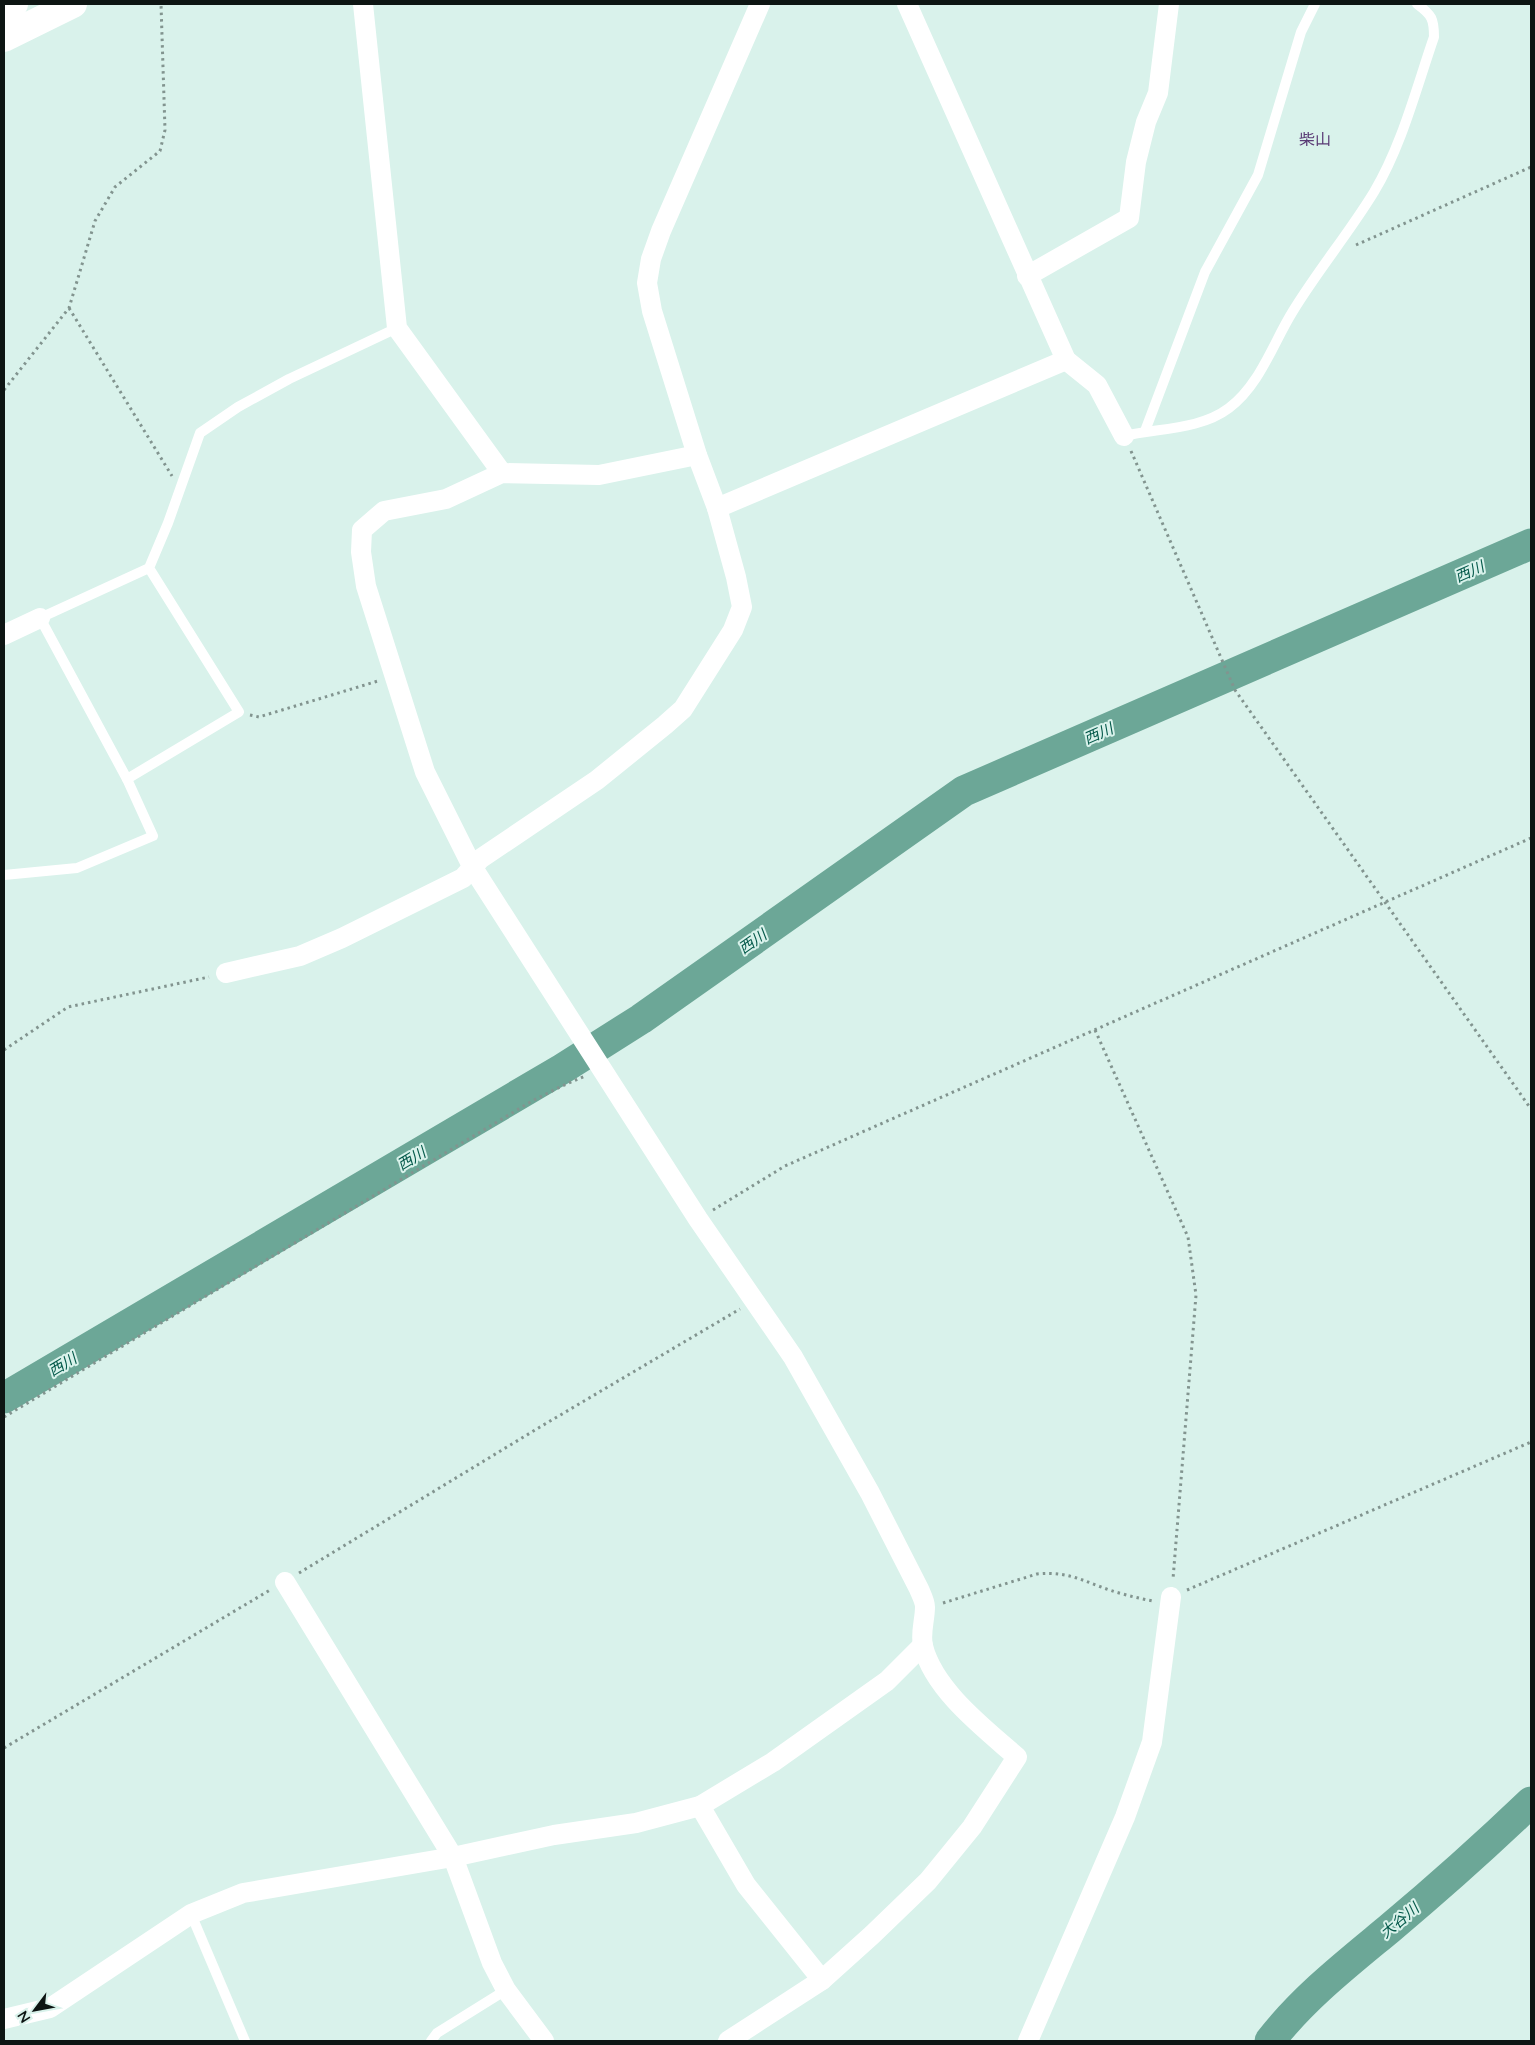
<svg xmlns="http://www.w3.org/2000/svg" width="1535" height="2045" viewBox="0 0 1535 2045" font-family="Lato,'Noto Sans JP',sans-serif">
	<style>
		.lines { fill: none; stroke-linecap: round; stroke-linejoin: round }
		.river { stroke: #6ca797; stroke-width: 31 }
		.path { stroke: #82948f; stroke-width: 3; stroke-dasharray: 2.5 4; stroke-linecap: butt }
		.service { stroke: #fff; stroke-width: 10 }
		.minor { stroke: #fff; stroke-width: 20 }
		.trunk { stroke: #fff; stroke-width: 28 }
		.labels { text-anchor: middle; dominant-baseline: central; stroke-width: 4; stroke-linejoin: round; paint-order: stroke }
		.water-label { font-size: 15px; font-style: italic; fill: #04594a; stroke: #d9f2eb }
		.quarter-label { font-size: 16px; fill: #5a3b75; stroke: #d9f2eb }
	</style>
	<rect width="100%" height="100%" fill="#d9f2eb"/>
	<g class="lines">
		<g class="river">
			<path d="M 4,1398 L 562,1069 L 641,1019 L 964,791 L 1531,544"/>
			<path d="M 1270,2041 C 1303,1998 1348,1963 1389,1929 C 1438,1888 1485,1846 1531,1802"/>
		</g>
		<g class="path">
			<path d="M 1356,245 L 1531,167"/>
			<path d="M 69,308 L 172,476"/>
			<path d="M 4,390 L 69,308 L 95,221 L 115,187 L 160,151 L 165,130 L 161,4"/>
			<path d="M 1131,451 L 1235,690 L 1531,1109"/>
			<path d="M 250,715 L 259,717 L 378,681"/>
			<path d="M 1095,1030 L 1188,1237 L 1196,1295 L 1173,1579"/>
			<path d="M 4,1050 L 68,1007 L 209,977"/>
			<path d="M 713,1210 L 785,1166 L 1531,838"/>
			<path d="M 4,1417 L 532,1101 L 562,1086 L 585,1076"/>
			<path d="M 299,1573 L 540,1427 L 740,1309"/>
			<path d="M 1187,1590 L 1531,1442"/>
			<path d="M 943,1603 L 1037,1574 C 1072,1570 1091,1586 1123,1594 C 1133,1597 1143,1599 1153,1601"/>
			<path d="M 4,1748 L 270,1590"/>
		</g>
		<g class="service">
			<path d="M 1145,431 L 1205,272 L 1258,175 L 1301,32 L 1315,4"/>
			<path d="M 1124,436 C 1158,428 1200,430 1229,408 C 1260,385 1273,343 1293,311 C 1318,270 1349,233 1374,192 C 1402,145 1416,89 1434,37 C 1434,19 1432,15 1417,4"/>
			<path d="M 149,568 L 239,712 L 127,779 L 40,618 L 149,568 L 168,523 L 200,433 L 238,407 L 289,379 L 397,328"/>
			<path d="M 4,875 L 77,868 L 153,836 L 127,779"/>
			<path d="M 191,1914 L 245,2041"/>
			<path d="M 431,2041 L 437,2033 L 506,1990"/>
		</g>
		<g class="minor">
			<path d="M 363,4 L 397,328 L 502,473"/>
			<path d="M 907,4 L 1066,360 L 1097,385 L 1124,436"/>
			<path d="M 1027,276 L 1129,218 L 1136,162 L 1146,122 L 1158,93 L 1169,4"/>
			<path d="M 697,455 L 599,475 L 502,473 L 446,499 L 384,511 L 362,530 L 361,552 L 366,586 L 425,772 L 473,868 L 698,1219 L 793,1357 L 870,1493 L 919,1589 C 921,1594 925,1601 925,1607 C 925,1620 920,1633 923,1646 C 934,1690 984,1728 1017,1757 L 972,1827 L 928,1881 L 872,1935 L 822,1980 L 728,2041"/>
			<path d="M 717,508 L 1066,360"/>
			<path d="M 4,635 L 40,618"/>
			<path d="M 226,973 L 300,956 L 342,938 L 463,878 L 480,859 L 597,780 L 665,725 L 683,709 L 733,630 L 742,607 L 736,577 L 717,508 L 697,455 L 652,311 L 647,283 L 651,259 L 661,231 L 760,4"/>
			<path d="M 285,1582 L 453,1857 L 492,1963 L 506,1990 L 544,2041"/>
			<path d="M 700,1806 L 746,1885 L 822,1980"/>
			<path d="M 4,2019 L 50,2008 L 191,1914 L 243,1893 L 453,1857 L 554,1835 L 636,1823 L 700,1806 L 773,1762 L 887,1681 L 923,1645"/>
			<path d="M 1028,2041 L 1125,1817 L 1152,1742 L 1171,1597"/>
		</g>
		<g class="trunk">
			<path d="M 4,9 L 14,4"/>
			<path d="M 4,38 L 73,4"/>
		</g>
	</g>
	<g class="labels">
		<g class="water-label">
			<text transform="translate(1469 571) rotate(-24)">西川</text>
			<text transform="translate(1098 733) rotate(-24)">西川</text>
			<text transform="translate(752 941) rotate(-35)">西川</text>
			<text transform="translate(411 1158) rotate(-31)">西川</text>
			<text transform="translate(62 1364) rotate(-31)">西川</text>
			<text transform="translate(1399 1920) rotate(-40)">大谷川</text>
		</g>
		<g class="quarter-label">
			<text x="1315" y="138">柴山</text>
		</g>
	</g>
	<rect width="1535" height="2045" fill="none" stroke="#0d1513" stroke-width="10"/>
	<g transform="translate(35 2010) rotate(238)" stroke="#d9f2eb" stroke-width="4" paint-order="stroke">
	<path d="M0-4L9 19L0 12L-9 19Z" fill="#0d1513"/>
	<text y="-8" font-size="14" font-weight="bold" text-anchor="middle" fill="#0d1513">N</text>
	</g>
</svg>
